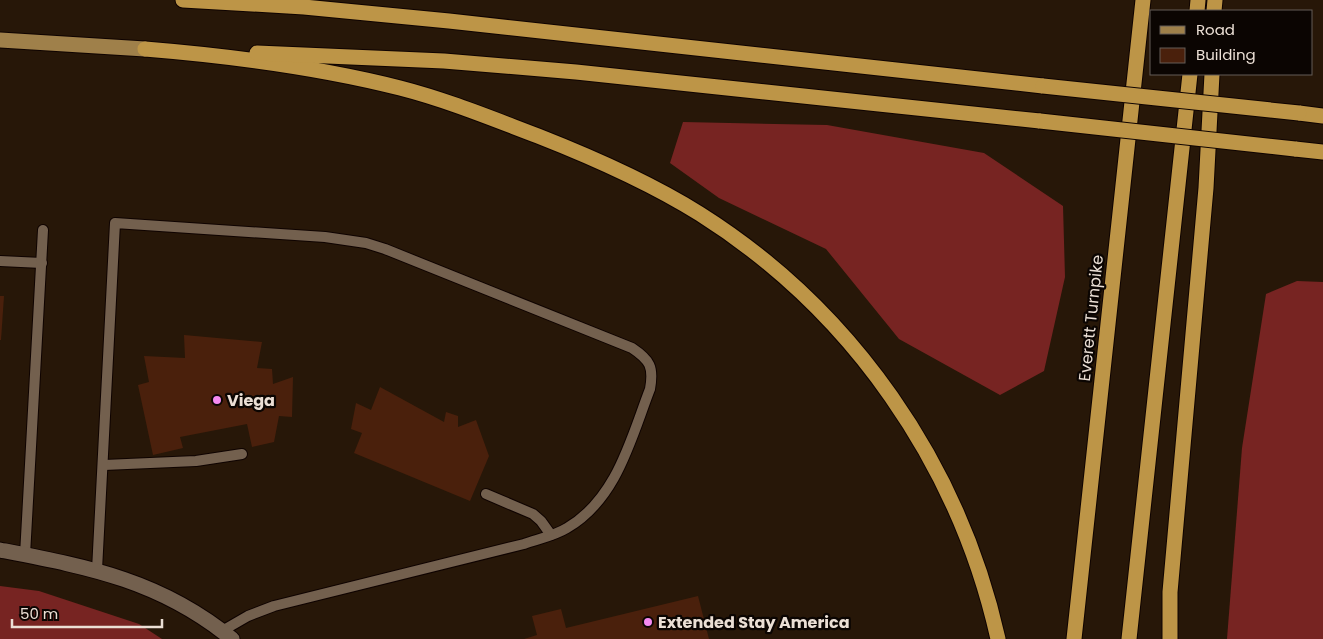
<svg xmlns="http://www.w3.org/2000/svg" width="1323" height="639" viewBox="0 0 1323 639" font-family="Poppins,sans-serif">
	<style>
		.forest { fill: #772422 }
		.building { fill: #4a200c }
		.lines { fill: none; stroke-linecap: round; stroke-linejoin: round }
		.lane-casing { stroke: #0f0300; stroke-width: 12 }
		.street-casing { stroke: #0f0300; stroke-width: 17 }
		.primary-casing { stroke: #0f0300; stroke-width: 17 }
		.highway-casing { stroke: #0f0300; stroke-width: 17 }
		.lane { stroke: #73604e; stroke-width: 10 }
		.street { stroke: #73604e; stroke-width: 15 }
		.primary { stroke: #9f804a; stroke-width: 15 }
		.highway { stroke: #bd9547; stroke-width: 15 }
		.highway-bridge-casing { stroke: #0f0300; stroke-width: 17; stroke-linecap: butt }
		.highway-bridge { stroke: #bd9547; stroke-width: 15 }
		.poi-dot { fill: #f489f0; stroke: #0b0502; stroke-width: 2 }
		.labels { text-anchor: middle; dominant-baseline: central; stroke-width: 4.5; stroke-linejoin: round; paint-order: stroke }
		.street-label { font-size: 16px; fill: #ebdfd5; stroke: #0b0502 }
		.poi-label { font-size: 16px; font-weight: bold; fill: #ebdfd5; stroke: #0b0502; text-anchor: start }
	</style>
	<rect width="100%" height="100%" fill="#271708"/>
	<g class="forest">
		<path d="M 683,122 L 827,125 L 984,153 L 1063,206 L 1065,277 L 1044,371 L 1000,395 L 899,339 L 826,249 L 719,198 L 670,163 Z"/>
		<path d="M 1297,281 L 1323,282 L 1323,639 L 1227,639 L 1242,448 L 1266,294 Z"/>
		<path d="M 0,586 L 39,591 L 139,624 L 162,639 L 0,639 Z"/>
	</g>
	<g class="building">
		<path d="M 0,296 L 4,296 L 1,340 L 0,340 Z"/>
		<path d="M 184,335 L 262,342 L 257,368 L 272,369 L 273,384 L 293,377 L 292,417 L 279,416 L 274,442 L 252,447 L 247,424 L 180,437 L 183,448 L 153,455 L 138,385 L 149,382 L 144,356 L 185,358 Z"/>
		<path d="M 380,387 L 444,422 L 446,412 L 458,416 L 458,427 L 476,420 L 489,456 L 470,501 L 354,453 L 362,433 L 351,429 L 356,403 L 371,410 Z"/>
		<path d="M 698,596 L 709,639 L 524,639 L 537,635 L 532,616 L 561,609 L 566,628 Z"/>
	</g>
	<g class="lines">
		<defs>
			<g id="lane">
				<path d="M 0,261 L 42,263"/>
				<path d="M 104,465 L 196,461 L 242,454"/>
				<path d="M 486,494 L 533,514 L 541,521 L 551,535"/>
				<path d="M 25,555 L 43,230"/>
				<path d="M 97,570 L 115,223 L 325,237 L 366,243 L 385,249 L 632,348 C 650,360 654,367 650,389 C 631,438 617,499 567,528 C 554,536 538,539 524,544 L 274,606 L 248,616 L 222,631"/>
			</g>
			<path id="street" d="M 0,550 C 88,567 160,580 232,639"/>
			<path id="primary" d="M 0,40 L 145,49"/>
			<g id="highway">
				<path d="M 183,0 L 304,7 L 449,21 L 1043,86"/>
				<path d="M 1197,11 L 1198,0"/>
				<path d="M 1214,11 L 1215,0"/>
				<path d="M 145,49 C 231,56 317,67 400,88 C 447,100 493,119 538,136 C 594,158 649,182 700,214 C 852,310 959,464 998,639"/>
				<path d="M 257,53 L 444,61 L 576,72 L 1040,121"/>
				<path d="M 1299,113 L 1323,116"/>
				<path d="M 1295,149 L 1323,152"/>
				<path d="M 1074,639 L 1143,0"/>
				<path d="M 1129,639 L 1190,74"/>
				<path d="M 1170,639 L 1170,592 L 1206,188 L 1212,74"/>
			</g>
		</defs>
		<use href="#lane" class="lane-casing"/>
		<use href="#street" class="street-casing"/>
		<use href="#primary" class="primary-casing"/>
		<use href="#highway" class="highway-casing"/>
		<use href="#lane" class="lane"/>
		<use href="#street" class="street"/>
		<use href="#primary" class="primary"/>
		<use href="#highway" class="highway"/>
		<defs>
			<g id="highway-bridge">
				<path d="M 1043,86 L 1299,113"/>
				<path d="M 1040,121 L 1295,149"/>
			</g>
		</defs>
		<use href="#highway-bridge" class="highway-bridge-casing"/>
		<use href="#highway-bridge" class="highway-bridge"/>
	</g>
	<g class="poi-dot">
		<circle cx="217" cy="400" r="5"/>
		<circle cx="648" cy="622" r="5"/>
	</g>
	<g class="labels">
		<g class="street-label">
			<text transform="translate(1091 318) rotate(-84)">Everett Turnpike</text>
		</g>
		<g class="poi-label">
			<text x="227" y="400">Viega</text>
			<text x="658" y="622">Extended Stay America</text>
		</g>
	</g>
	<rect x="1150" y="10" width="162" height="65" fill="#0b0502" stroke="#655c56"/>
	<rect x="1160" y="26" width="25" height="8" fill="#9f804a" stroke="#655c56"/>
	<text x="1196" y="35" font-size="15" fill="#ebdfd5">Road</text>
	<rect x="1160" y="48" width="25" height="15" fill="#4a200c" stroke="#655c56"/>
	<text x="1196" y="60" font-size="15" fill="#ebdfd5">Building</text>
	<path d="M12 619v8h150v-8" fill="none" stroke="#ebdfd5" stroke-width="2.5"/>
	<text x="20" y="619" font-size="15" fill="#ebdfd5" stroke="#0b0502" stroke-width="4" paint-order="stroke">50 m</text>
</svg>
